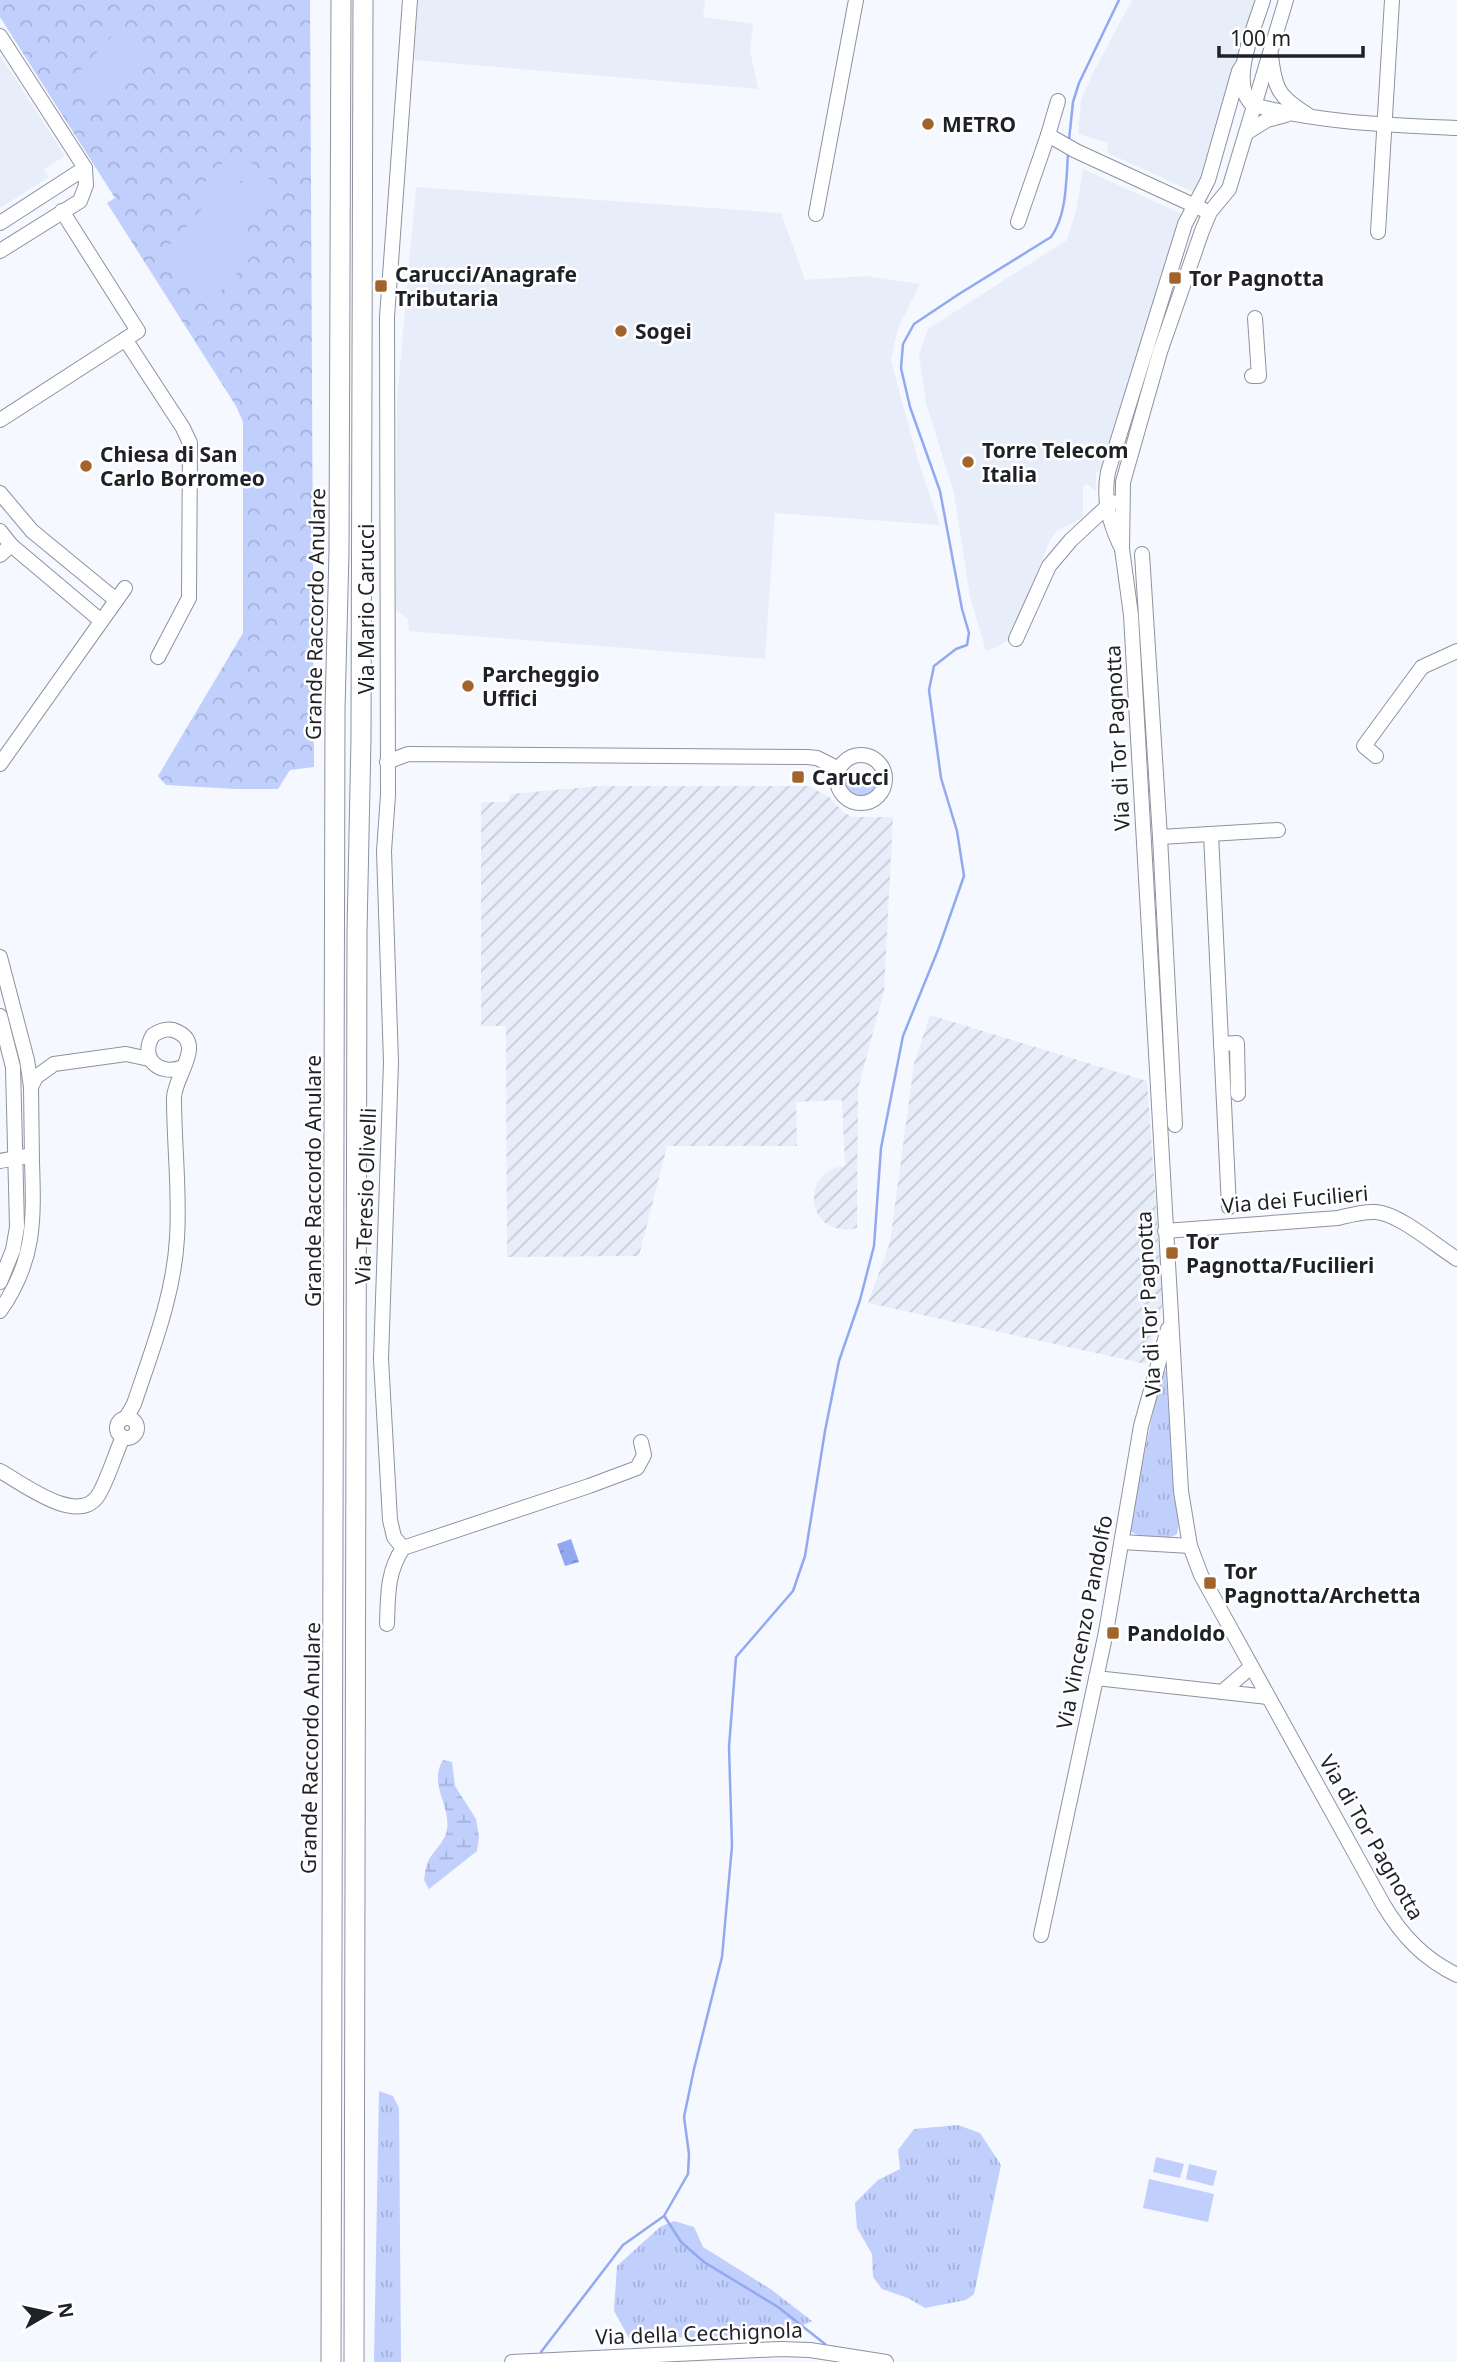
<svg xmlns="http://www.w3.org/2000/svg" width="1457" height="2362" viewBox="0 0 1457 2362" font-family="'Noto Sans',sans-serif">
	<style>
		.built { fill: #e8edfa }
		.industrial { fill: url(#industrial-furrows) }
		.grass { fill: url(#grass-tufts) }
		.forest { fill: url(#forest-crowns) }
		.wetland { fill: url(#wetland-marsh) }
		.pitch { fill: #c0cffc }
		.water { fill: url(#water-ripples) }
		.lines { fill: none; stroke-linecap: round; stroke-linejoin: round }
		.stream { stroke: #92a9f1; stroke-width: 2.5 }
		.minor-casing { stroke: #8d92a0; stroke-width: 16 }
		.highway-casing { stroke: #8d92a0; stroke-width: 21 }
		.minor { stroke: #fff; stroke-width: 14 }
		.highway { stroke: #fff; stroke-width: 19 }
		.poi-dot { fill: #a3642b; stroke: #fff; stroke-width: 2.5 }
		.labels { text-anchor: middle; dominant-baseline: central; stroke-width: 5; stroke-linejoin: round; paint-order: stroke }
		.poi-label { font-size: 21px; font-weight: bold; fill: #1f2126; stroke: #fff; text-anchor: start }
		.street-label { font-size: 21px; fill: #1f2126; stroke: #fff }
	</style>
	<defs>
		<pattern id="industrial-furrows" width="10" height="10" patternUnits="userSpaceOnUse" patternTransform="scale(1.75)"><rect width="10" height="10" fill="#e8edfa"/><path d="M-1 1l2-2M0 10L10 0M9 11l2-2" fill="none" stroke="#c7cbd6"/></pattern>
		<pattern id="grass-tufts" width="24" height="20" patternUnits="userSpaceOnUse" patternTransform="scale(1.75)"><rect width="24" height="20" fill="#c0cffc"/><path d="M3 7l-1-3M5 7V3M7 7l1-3M15 17l-1-3M17 17v-4M19 17l1-3" fill="none" stroke="#a5b1d8"/></pattern>
		<pattern id="forest-crowns" width="20" height="18" patternUnits="userSpaceOnUse" patternTransform="scale(1.75)"><rect width="20" height="18" fill="#c0cffc"/><path d="M2 6a3 3 0 1 1 6 0M12 15a3 3 0 1 1 6 0" fill="none" stroke="#a5b1d8"/></pattern>
		<pattern id="wetland-marsh" width="20" height="14" patternUnits="userSpaceOnUse" patternTransform="scale(1.75)"><rect width="20" height="14" fill="#c0cffc"/><path d="M1 5h8M5 5V1M11 12h8M15 12V8" fill="none" stroke="#a5b1d8"/></pattern>
		<pattern id="water-ripples" width="26" height="14" patternUnits="userSpaceOnUse" patternTransform="scale(1.75)"><rect width="26" height="14" fill="#92a9f1"/><path d="M2 4q2-2 4 0t4 0M15 11q2-2 4 0t4 0" fill="none" stroke="#7789c3"/></pattern>
	</defs>
	<rect width="100%" height="100%" fill="#f6f8ff"/>
	<g class="built">
		<path d="M 418,0 L 705,0 L 703,17 L 753,24 L 750,51 L 758,89 L 414,60 Z"/>
		<path d="M 1132,0 L 1256,0 L 1199,187 L 1196,191 L 1191,191 L 1110,154 L 1107,152 L 1108,143 L 1078,134 L 1081,101 L 1092,75 Z"/>
		<path d="M 0,55 L 65,156 L 44,169 L 49,177 L 0,208 Z"/>
		<path d="M 1083,169 L 1182,214 L 1101,471 L 1096,472 L 1096,492 L 1087,484 L 1083,487 L 1083,518 L 1058,530 L 1050,540 L 1011,638 L 997,647 L 986,651 L 970,597 L 954,493 L 926,403 L 919,355 L 928,329 L 1067,240 L 1076,211 Z"/>
		<path d="M 416,187 L 781,213 L 805,280 L 866,276 L 920,284 L 898,328 L 891,360 L 919,464 L 940,525 L 775,513 L 765,659 L 409,631 L 408,619 L 396,610 L 397,400 Z"/>
	</g>
	<g class="industrial">
		<path d="M 599,786 L 809,786 L 829,797 L 843,812 L 852,817 L 893,817 L 884,991 L 858,1089 L 857,1228 L 846,1230 L 835,1228 L 825,1223 L 818,1215 L 814,1204 L 814,1193 L 817,1183 L 824,1174 L 834,1168 L 845,1166 L 842,1100 L 796,1102 L 797,1146 L 667,1146 L 639,1256 L 507,1257 L 506,1026 L 481,1026 L 481,802 L 508,802 L 510,794 Z"/>
		<path d="M 930,1015 L 1147,1081 L 1163,1302 L 1146,1364 L 868,1303 L 890,1242 L 914,1064 Z"/>
	</g>
	<g class="grass">
		<path d="M 878,776 C 878,787 873,793 863,796 C 852,795 846,790 845,779 Z"/>
		<path d="M 1166,1371 L 1174,1493 L 1179,1524 L 1177,1534 C 1167,1541 1139,1538 1128,1530 L 1157,1393 L 1163,1372 Z"/>
		<path d="M 379,2091 L 393,2096 L 399,2108 L 401,2362 L 374,2362 Z"/>
		<path d="M 958,2125 L 980,2133 L 1001,2165 L 974,2294 L 966,2300 L 925,2308 L 908,2298 L 882,2289 L 873,2277 L 872,2254 L 857,2228 L 855,2203 L 878,2180 L 900,2169 L 898,2150 L 914,2129 Z"/>
		<path d="M 674,2221 L 694,2227 L 703,2247 L 772,2290 L 812,2321 L 787,2333 L 753,2330 L 722,2337 L 629,2338 L 614,2311 L 617,2266 L 660,2227 Z"/>
	</g>
	<path class="forest" d="M 0,0 L 310,0 L 314,767 L 290,770 L 278,789 L 236,789 L 166,785 L 158,776 L 243,633 L 243,422 L 236,406 L 107,203 L 115,198 L 0,17 Z"/>
	<path class="wetland" d="M 443,1760 L 452,1762 L 455,1786 L 476,1819 L 479,1837 L 477,1851 L 429,1889 L 424,1880 C 425,1875 425,1869 427,1864 C 431,1852 445,1843 447,1830 C 451,1805 428,1784 443,1760 Z"/>
	<g class="pitch">
		<path d="M 115,33 L 140,56 L 97,102 L 72,79 Z"/>
		<path d="M 236,149 L 255,166 L 219,205 L 200,187 Z"/>
		<path d="M 256,167 L 275,185 L 239,224 L 220,206 Z"/>
		<path d="M 207,204 L 257,251 L 214,298 L 164,251 Z"/>
		<path d="M 1156,2157 L 1184,2164 L 1180,2178 L 1153,2172 Z"/>
		<path d="M 1189,2164 L 1217,2171 L 1213,2186 L 1186,2179 Z"/>
		<path d="M 1149,2179 L 1214,2194 L 1208,2222 L 1143,2208 Z"/>
	</g>
	<path class="water" d="M 571,1539 L 579,1562 L 565,1566 L 557,1544 Z"/>
	<g class="lines">
		<g class="stream">
			<path d="M 1069,140 L 1073,102 L 1079,83 L 1119,0"/>
			<path d="M 665,2217 L 681,2242 L 704,2262 L 778,2307 L 825,2344"/>
			<path d="M 541,2352 L 623,2245 L 664,2216 L 688,2174 L 689,2154 L 684,2117 L 694,2069 L 722,1957 L 732,1846 L 729,1747 L 736,1657 L 793,1591 L 805,1556 L 825,1431 L 839,1361 L 860,1300 L 874,1246 L 881,1148 L 903,1036 L 938,950 L 964,876 L 957,831 L 941,778 L 929,690 L 934,666 L 956,649 L 967,645 L 969,633 L 962,609 L 940,491 L 910,407 L 901,368 L 903,344 L 914,324 L 959,294 L 1051,237 C 1067,215 1066,181 1068,154"/>
		</g>
		<defs>
			<g id="minor">
				<path d="M 1286,0 L 1229,189 L 1210,212 L 1202,231 L 1160,352 L 1123,482 L 1122,549 L 1131,615 L 1181,1491 L 1190,1546 L 1201,1575 L 1383,1904 C 1402,1936 1424,1959 1457,1975"/>
				<path d="M 0,36 L 85,168 L 86,185 L 80,201 L 0,251"/>
				<path d="M 1271,56 C 1275,90 1279,97 1308,115"/>
				<path d="M 1058,101 L 1048,135 L 1076,151 L 1204,210"/>
				<path d="M 1253,105 C 1321,123 1388,125 1457,128"/>
				<path d="M 1253,105 C 1228,84 1255,27 1263,0"/>
				<path d="M 1246,133 L 1267,120 L 1286,115"/>
				<path d="M 816,214 L 856,0"/>
				<path d="M 1018,222 L 1048,135"/>
				<path d="M 0,223 L 85,168"/>
				<path d="M 1378,232 L 1392,0"/>
				<path d="M 125,339 L 183,428 L 190,443 L 189,598 L 158,657"/>
				<path d="M 1252,376 L 1259,376 L 1255,318"/>
				<path d="M 0,420 L 138,331 L 62,211"/>
				<path d="M 0,493 L 32,531 L 116,600"/>
				<path d="M 0,531 L 11,545 L 100,620"/>
				<path d="M 1120,545 C 1109,521 1103,499 1108,472 L 1185,224 L 1208,180 L 1239,71 L 1243,65"/>
				<path d="M 1142,554 L 1160,837 L 1278,830"/>
				<path d="M 0,555 L 11,545"/>
				<path d="M 1016,639 L 1049,566 L 1071,540 L 1112,502"/>
				<circle cx="861" cy="779" r="24"/>
				<path d="M 1376,756 L 1364,746 L 1422,667 L 1457,651"/>
				<path d="M 387,762 L 408,754 L 807,757 L 817,758 L 839,769"/>
				<path d="M 0,764 L 125,588"/>
				<path d="M 1211,834 L 1229,1207"/>
				<path d="M 1160,837 L 1175,1125"/>
				<path d="M 0,957 L 27,1060 L 31,1087 L 32,1162"/>
				<path d="M 0,1016 L 13,1067 L 17,1227 L 13,1250 L 0,1282"/>
				<path d="M 1221,1044 L 1237,1043 L 1238,1094"/>
				<path d="M 31,1087 L 36,1077 L 54,1064 L 126,1054 L 149,1059"/>
				<path d="M 0,1161 L 27,1156 L 32,1162 C 34,1221 35,1261 0,1311"/>
				<path d="M 1165,1231 L 1338,1218 C 1350,1215 1363,1211 1376,1212 C 1400,1214 1436,1246 1457,1259"/>
				<circle cx="127" cy="1428" r="10"/>
				<path d="M 126,1418 L 134,1404 C 152,1350 174,1295 177,1238 C 180,1191 174,1145 174,1098 C 174,1077 205,1045 178,1032 C 169,1027 161,1030 153,1035 C 139,1058 159,1077 183,1067"/>
				<path d="M 0,1471 C 22,1483 76,1525 97,1497 C 106,1485 115,1454 123,1437"/>
				<path d="M 1122,1542 L 1190,1546"/>
				<path d="M 403,1548 L 589,1486 L 637,1468 L 644,1455 L 641,1442"/>
				<path d="M 387,1624 C 388,1595 387,1572 403,1548 L 394,1537 L 390,1520 L 381,1359 L 391,1062 L 384,851 L 388,795 L 387,317 L 410,0"/>
				<path d="M 1096,1678 L 1268,1697"/>
				<path d="M 1222,1692 L 1251,1667"/>
				<path d="M 1041,1935 L 1106,1632 L 1141,1426 L 1168,1329"/>
				<path d="M 512,2362 L 780,2349 L 810,2350 L 886,2362"/>
			</g>
			<g id="highway">
				<path d="M 331,2362 L 335,709 L 339,551 L 341,0"/>
				<path d="M 354,2362 L 357,932 L 361,738 L 363,0"/>
			</g>
		</defs>
		<use href="#minor" class="minor-casing"/>
		<use href="#highway" class="highway-casing"/>
		<use href="#minor" class="minor"/>
		<use href="#highway" class="highway"/>
	</g>
	<g class="poi-dot">
		<circle cx="928" cy="124" r="7"/>
		<rect x="1168" y="271" width="14" height="14" rx="3.5"/>
		<rect x="374" y="279" width="14" height="14" rx="3.5"/>
		<circle cx="621" cy="331" r="7"/>
		<circle cx="968" cy="462" r="7"/>
		<circle cx="86" cy="466" r="7"/>
		<circle cx="468" cy="686" r="7"/>
		<rect x="791" y="770" width="14" height="14" rx="3.5"/>
		<rect x="1165" y="1246" width="14" height="14" rx="3.5"/>
		<rect x="1203" y="1576" width="14" height="14" rx="3.5"/>
		<rect x="1106" y="1626" width="14" height="14" rx="3.5"/>
	</g>
	<g class="labels">
		<g class="poi-label">
			<text x="942" y="124">METRO</text>
			<text x="395" y="274">Carucci/Anagrafe<tspan x="395" dy="24">Tributaria</tspan></text>
			<text x="1189" y="278">Tor Pagnotta</text>
			<text x="635" y="331">Sogei</text>
			<text x="982" y="450">Torre Telecom<tspan x="982" dy="24">Italia</tspan></text>
			<text x="100" y="454">Chiesa di San<tspan x="100" dy="24">Carlo Borromeo</tspan></text>
			<text x="482" y="674">Parcheggio<tspan x="482" dy="24">Uffici</tspan></text>
			<text x="812" y="777">Carucci</text>
			<text x="1186" y="1241">Tor<tspan x="1186" dy="24">Pagnotta/Fucilieri</tspan></text>
			<text x="1224" y="1571">Tor<tspan x="1224" dy="24">Pagnotta/Archetta</tspan></text>
			<text x="1127" y="1633">Pandoldo</text>
		</g>
		<g class="street-label">
			<text transform="translate(366 609) rotate(-90)">Via Mario Carucci</text>
			<text transform="translate(315 614) rotate(-89)">Grande Raccordo Anulare</text>
			<text transform="translate(1117 738) rotate(-93)">Via di Tor Pagnotta</text>
			<text transform="translate(313 1181) rotate(-90)">Grande Raccordo Anulare</text>
			<text transform="translate(365 1196) rotate(-88)">Via Teresio Olivelli</text>
			<text transform="translate(1295 1199) rotate(-5)">Via dei Fucilieri</text>
			<text transform="translate(1148 1304) rotate(-93)">Via di Tor Pagnotta</text>
			<text transform="translate(1084 1622) rotate(-79)">Via Vincenzo Pandolfo</text>
			<text transform="translate(310 1748) rotate(-89)">Grande Raccordo Anulare</text>
			<text transform="translate(1372 1837) rotate(60)">Via di Tor Pagnotta</text>
			<text transform="translate(699 2333) rotate(-2)">Via della Cecchignola</text>
		</g>
	</g>
	<g transform="translate(49 2313) rotate(81)" stroke="#ffffff" stroke-width="5" paint-order="stroke">
	<path d="M0-5L12 26L0 18L-12 26Z" fill="#1f2126"/>
	<text y="-10" font-size="19" font-weight="bold" text-anchor="middle" fill="#1f2126">N</text>
	</g>
	<path d="M1219 46v10h144v-10" fill="none" stroke="#1f2126" stroke-width="3.5"/>
	<text x="1230" y="46" font-size="21" fill="#1f2126" stroke="#ffffff" stroke-width="5" paint-order="stroke">100 m</text>
</svg>
